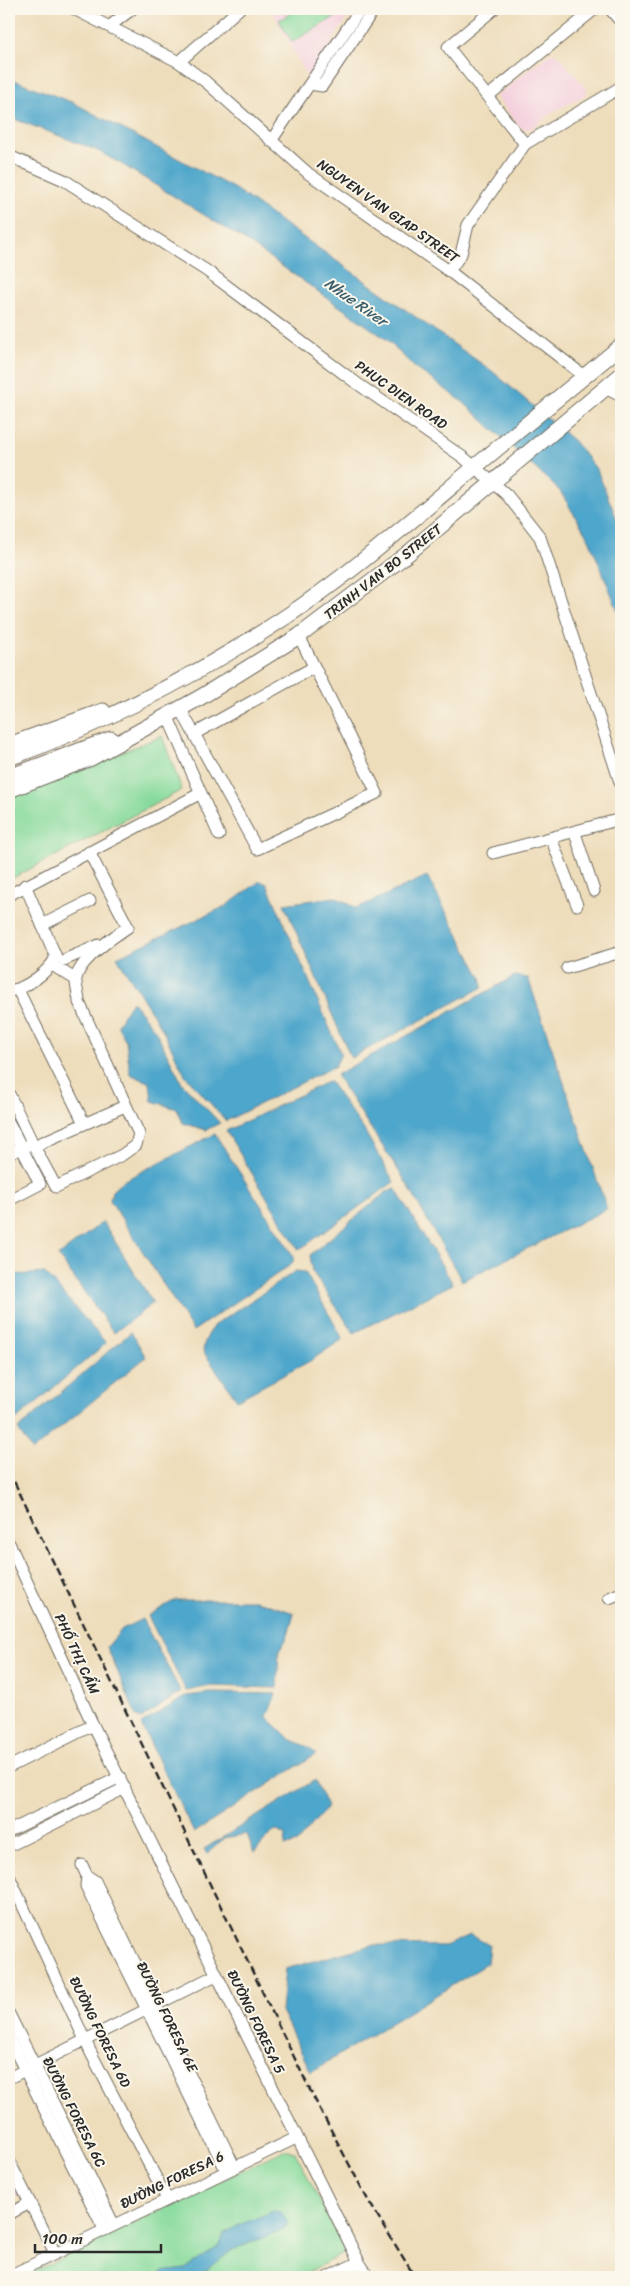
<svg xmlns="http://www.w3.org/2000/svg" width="630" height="2286" viewBox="0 0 630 2286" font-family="Sriracha,sans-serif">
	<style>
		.built { fill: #f4cfdd }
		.green { fill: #87da9c; stroke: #598264 }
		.water { fill: #4ea6cb; stroke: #3c687b }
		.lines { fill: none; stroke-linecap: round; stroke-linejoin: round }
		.minor-casing { stroke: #6f695d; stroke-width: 13 }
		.major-casing { stroke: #6f695d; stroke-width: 17 }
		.minor { stroke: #fff; stroke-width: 11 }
		.major { stroke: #fff; stroke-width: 15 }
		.rail { stroke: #2b2b2b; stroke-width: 2.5; stroke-dasharray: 8 4; stroke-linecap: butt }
		.labels { text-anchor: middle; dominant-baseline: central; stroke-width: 4; stroke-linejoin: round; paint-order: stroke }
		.street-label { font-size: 14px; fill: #2b2b2b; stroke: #fbf7ec }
		.water-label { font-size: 15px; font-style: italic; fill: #395c6b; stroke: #fbf7ec }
	</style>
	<rect width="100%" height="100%" fill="#fbf7ec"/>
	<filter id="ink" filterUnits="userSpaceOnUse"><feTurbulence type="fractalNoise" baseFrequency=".02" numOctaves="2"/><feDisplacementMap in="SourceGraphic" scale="10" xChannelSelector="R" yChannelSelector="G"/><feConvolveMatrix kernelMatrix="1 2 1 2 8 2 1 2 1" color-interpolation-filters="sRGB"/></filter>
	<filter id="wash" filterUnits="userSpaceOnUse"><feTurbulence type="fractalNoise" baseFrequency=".0096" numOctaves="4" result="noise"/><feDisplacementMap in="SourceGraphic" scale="20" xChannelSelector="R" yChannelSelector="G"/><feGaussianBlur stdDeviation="1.12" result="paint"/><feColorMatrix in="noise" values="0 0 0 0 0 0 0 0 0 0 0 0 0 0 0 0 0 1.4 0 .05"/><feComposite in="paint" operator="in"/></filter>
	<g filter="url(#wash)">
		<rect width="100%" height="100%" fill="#edb"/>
		<g class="built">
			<path d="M 271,9 L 353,9 L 308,78 Z"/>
			<path d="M 551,53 L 559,55 L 587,90 L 586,95 L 554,111 L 531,129 L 522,129 L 495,96 Z"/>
			<path d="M 9,2176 L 19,2194 L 9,2204 Z"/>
		</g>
		<g class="green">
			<path d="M 299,9 L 330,9 L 335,17 L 292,42 L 279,20 Z"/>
			<path d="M 162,736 L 182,790 L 9,880 L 9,797 Z"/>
			<path d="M 284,2150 L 295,2152 L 346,2252 L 299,2277 L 23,2277 Z"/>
		</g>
		<g class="water">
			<path d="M 9,78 L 74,103 L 235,189 L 492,371 L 574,441 L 597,470 L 621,529 L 621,618 L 589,539 L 560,491 L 463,402 L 413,366 L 386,339 L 243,239 L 118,162 L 94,149 L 9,117 Z"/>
			<path d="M 427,876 L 481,977 L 483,987 L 351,1058 L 284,904 L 335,897 L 357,908 Z"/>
			<path d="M 260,881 L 267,884 L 341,1054 L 335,1066 L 226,1121 L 185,1075 L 162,1029 L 117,957 L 226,906 Z"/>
			<path d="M 515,976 L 528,978 L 607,1209 L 462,1281 L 404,1179 L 336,1075 Z"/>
			<path d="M 132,1001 L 155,1030 L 182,1083 L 220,1123 L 206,1130 L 183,1123 L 177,1109 L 152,1101 L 150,1083 L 130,1074 L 126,1041 L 117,1025 Z"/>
			<path d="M 329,1081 L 364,1130 L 394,1182 L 299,1250 L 226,1131 Z"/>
			<path d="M 215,1134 L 294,1257 L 292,1264 L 193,1331 L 110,1200 L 112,1191 L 123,1181 Z"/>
			<path d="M 395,1188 L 453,1284 L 354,1333 L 312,1271 L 310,1255 L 386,1192 Z"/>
			<path d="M 103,1222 L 153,1303 L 114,1333 L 58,1256 Z"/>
			<path d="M 296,1271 L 305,1272 L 343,1339 L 310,1361 L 237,1400 L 203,1351 L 205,1341 L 213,1326 Z"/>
			<path d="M 45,1273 L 106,1343 L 9,1426 L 9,1275 Z"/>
			<path d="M 131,1332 L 146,1357 L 32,1451 L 18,1429 Z"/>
			<path d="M 175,1600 L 255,1600 L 294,1613 L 287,1638 L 279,1651 L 277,1688 L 211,1686 L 186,1691 L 148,1616 Z"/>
			<path d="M 142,1619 L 181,1692 L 141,1719 L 137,1717 L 107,1647 L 122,1629 Z"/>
			<path d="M 210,1693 L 276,1694 L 267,1717 L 290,1739 L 308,1747 L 316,1754 L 194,1833 L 141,1724 L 186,1696 Z"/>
			<path d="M 315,1780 L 327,1807 L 297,1843 L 285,1847 L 286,1835 L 275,1830 L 254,1853 L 247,1834 L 224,1838 L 207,1854 L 204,1849 Z"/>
			<path d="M 470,1935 L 489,1945 L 487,1964 L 311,2072 L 281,2011 L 285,1969 L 372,1945 L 445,1946 Z"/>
			<path d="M 274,2211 L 281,2212 L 288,2222 L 284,2229 L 231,2251 L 207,2270 L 192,2277 L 157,2277 L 161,2272 L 185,2269 L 218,2247 L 224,2234 L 239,2225 Z"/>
		</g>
	</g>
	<g filter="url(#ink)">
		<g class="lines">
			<defs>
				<g id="minor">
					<path d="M 74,9 L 179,62 L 206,82 L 309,174 L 449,271 L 584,376"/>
					<path d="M 494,9 L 448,47 L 525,144"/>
					<path d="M 610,9 L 621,22"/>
					<path d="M 110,26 L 132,9"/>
					<path d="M 179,62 L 239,9"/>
					<path d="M 310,84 L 322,86 L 374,9"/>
					<path d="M 488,96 L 595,9"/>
					<path d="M 271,141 L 359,11 L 358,9"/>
					<path d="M 9,156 L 64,180 L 207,271 L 355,382 L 464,458 L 507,495 L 540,537 L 621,785"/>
					<path d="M 449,271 L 461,254 L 468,225 L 525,144 L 621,87"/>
					<path d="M 605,388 L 621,396"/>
					<path d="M 180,708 L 257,849 L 377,793 L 299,636"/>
					<path d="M 167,715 L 219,835"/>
					<path d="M 194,734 L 314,667"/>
					<path d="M 575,833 L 594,891"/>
					<path d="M 551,838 L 577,905"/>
					<path d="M 89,852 L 128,927 C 113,937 79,960 76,979 C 75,984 79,996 79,1002 L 139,1134 L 136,1145 L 122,1155 L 56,1187 L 34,1146 L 125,1106"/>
					<path d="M 493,853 L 621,819"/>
					<path d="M 9,895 L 201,793"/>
					<path d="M 42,925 L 90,901"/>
					<path d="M 64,960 L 99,945"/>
					<path d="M 52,965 L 75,979"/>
					<path d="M 567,968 L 621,952"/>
					<path d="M 18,990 L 84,1123"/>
					<path d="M 9,991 C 25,989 49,972 56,957 L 25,885"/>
					<path d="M 9,1094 L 34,1146"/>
					<path d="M 9,1123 L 40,1184 L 9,1200"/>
					<path d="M 9,1154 L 28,1145"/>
					<path d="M 9,1543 L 93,1725 L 359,2262 L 369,2277"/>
					<path d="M 609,1598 L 621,1593"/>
					<path d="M 9,1767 L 93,1725"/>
					<path d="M 9,1831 L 120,1777"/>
					<path d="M 9,1846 L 125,1788"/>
					<path d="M 82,1865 L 87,1876 L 86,1886 L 226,2170"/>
					<path d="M 9,1876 L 91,2053 L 167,2199"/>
					<path d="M 87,1876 L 95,1881 L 234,2166"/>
					<path d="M 9,2014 L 114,2225"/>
					<path d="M 9,2038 L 104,2229"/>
					<path d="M 9,2078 L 216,1975"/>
					<path d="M 9,2161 L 55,2253"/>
					<path d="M 9,2214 L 30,2203"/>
					<path d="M 9,2276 L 296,2138"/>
					<path d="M 328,2277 L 359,2262"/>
				</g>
				<g id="major">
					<path d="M 9,745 L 103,711"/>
					<path d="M 9,758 C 104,723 196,676 281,620 C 350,575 413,519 476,466 C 524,426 573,386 621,346"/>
					<path d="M 9,777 L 111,739"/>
					<path d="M 9,790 L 91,758 L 201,697 L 299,636 L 406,555 L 621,375"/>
				</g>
			</defs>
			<use href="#minor" class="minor-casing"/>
			<use href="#major" class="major-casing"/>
			<use href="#minor" class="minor"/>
			<use href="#major" class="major"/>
			<path class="rail" d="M 9,1471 L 313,2096 L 368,2200 L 415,2277"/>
		</g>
	</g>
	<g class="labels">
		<g class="street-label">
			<text transform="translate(388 211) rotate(35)">NGUYEN VAN GIAP STREET</text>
			<text transform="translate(401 395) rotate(35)">PHUC DIEN ROAD</text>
			<text transform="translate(383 572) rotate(-38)">TRINH VAN BO STREET</text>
			<text transform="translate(77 1654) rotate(65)">PHỐ THỊ CẨM</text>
			<text transform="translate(167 2017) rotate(64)">ĐƯỜNG FORESA 6E</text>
			<text transform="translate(256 2022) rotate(64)">ĐƯỜNG FORESA 5</text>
			<text transform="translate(100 2032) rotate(64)">ĐƯỜNG FORESA 6D</text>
			<text transform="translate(74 2112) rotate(63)">ĐƯỜNG FORESA 6C</text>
			<text transform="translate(172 2180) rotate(-26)">ĐƯỜNG FORESA 6</text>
		</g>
		<g class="water-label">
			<text transform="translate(356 302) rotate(35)">Nhue River</text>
		</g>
	</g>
	<rect width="630" height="2286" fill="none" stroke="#fbf7ec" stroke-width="30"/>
	<path d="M35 2244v8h126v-8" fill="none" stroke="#2b2b2b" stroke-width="2.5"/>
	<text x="42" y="2244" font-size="15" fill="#2b2b2b" stroke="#fbf7ec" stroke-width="4" paint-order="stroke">100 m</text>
</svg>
